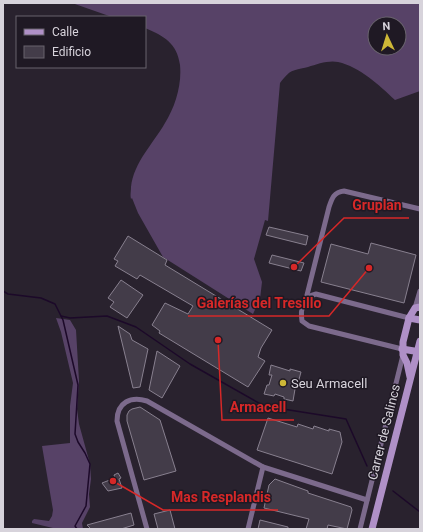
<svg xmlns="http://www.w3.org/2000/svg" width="423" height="532" viewBox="0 0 423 532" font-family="Roboto,sans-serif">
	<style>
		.forest { fill: #574267; fill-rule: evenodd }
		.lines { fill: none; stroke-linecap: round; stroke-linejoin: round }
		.stream { stroke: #1c0929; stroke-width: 1.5 }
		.building { fill: #433c49; stroke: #88808f }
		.street { stroke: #7c6a8c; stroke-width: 5 }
		.secondary { stroke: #af90c7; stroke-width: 7 }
		.poi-dot { fill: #ceb837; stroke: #1f1924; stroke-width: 1.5 }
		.labels { text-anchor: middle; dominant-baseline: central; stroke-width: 3; stroke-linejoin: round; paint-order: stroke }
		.poi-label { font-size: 13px; fill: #d7d3db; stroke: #1f1924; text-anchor: start }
		.street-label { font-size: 13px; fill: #d7d3db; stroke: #1f1924 }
		.leader { fill: none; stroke: #d62828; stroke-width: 1.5 }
		.callout-dot { fill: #d62828; stroke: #1f1924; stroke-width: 1.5 }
		.callout-label { font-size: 14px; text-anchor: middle; font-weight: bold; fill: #d62828; stroke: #1f1924; stroke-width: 3; stroke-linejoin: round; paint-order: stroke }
	</style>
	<rect width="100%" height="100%" fill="#29222e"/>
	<g class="forest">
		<path d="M 72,3 L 420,3 L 420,91 L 395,100 C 379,85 360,67 338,62 C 329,60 317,64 308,67 C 291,71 291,69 280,83 L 268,221 L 265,220 L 254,259 L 262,282 L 260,299 L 253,314 L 163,257 L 138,213 L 132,198 L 131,199 C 130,195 131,192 131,187 C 134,162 153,144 165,123 C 175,107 182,85 180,65 C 177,43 164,36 145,28 L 145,17 L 112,17 ZM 375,24 L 399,24 L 399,48 L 375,48 Z"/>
		<path d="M 56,318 L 70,320 L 76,330 L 79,381 L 77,409 L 79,424 L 90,464 L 91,479 L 89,494 L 90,507 L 82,523 L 83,529 L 57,529 L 32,523 L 32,521 L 34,519 L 49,521 L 52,516 L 53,510 L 42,446 L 70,443 L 70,406 L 73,383 L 61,332 Z"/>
	</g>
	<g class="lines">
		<g class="stream">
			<path d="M 3,291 L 8,294 L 41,298 L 55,304 L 63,320 L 78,385 L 75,434 L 78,442 L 85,453 L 90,464 L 86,506 L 75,526 L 77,529"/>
			<path d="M 61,316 L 70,318 L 107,316 L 136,327 L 190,364 L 264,406 L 346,419 L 367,466"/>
			<path d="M 393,491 L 420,512"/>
		</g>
	</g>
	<g class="building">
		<path d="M 269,227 L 308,236 L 306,245 L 266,235 Z"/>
		<path d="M 128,236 L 167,260 L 165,265 L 272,330 L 261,348 L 258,357 L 265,361 L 248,387 L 159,333 L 160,331 L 152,325 L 165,303 L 188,314 L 193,306 L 140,275 L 137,279 L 115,266 L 118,261 L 114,259 Z"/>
		<path d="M 371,243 L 416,255 L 404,303 L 321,282 L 331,244 L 368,254 Z"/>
		<path d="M 272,255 L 304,263 L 301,271 L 269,263 Z"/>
		<path d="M 121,280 L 143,295 L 127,318 L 110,307 L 114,302 L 108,298 Z"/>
		<path d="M 118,326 L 130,334 L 132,340 L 148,349 L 140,387 L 133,388 Z"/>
		<path d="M 157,351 L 180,366 L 162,398 L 149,390 Z"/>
		<path d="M 271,365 L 290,371 L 290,369 L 301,372 L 298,383 L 296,383 L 293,401 L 284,399 L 284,397 L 275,394 L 274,396 L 264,394 L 267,385 L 269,385 L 272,375 L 269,375 Z"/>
		<path d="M 140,407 L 160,420 L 176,471 L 144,480 L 127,421 L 127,415 L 129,411 L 132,409 Z"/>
		<path d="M 268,418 L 297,427 L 298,424 L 313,429 L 314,426 L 329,431 L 329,429 L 340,432 L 342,442 L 332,474 L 257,450 Z"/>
		<path d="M 118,473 L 121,478 L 119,479 L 122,488 L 108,491 L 102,483 L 115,478 L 114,475 Z"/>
		<path d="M 275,479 L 308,491 L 308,493 L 351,507 L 352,510 L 347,529 L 328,525 L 327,529 L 306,529 L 309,519 L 264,508 L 269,485 Z"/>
		<path d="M 170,510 L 175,529 L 158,529 L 154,514 Z"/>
		<path d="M 131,513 L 134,525 L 121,529 L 91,529 L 87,525 Z"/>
		<path d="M 260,520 L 288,527 L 288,529 L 258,529 Z"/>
	</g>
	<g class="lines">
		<g class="street">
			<path d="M 306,299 L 329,207 C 332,198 334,192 344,191 L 420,209"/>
			<path d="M 415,308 L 420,291"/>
			<path d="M 402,349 L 309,326 L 302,321 C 300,309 303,297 316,294 L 409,318"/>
			<path d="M 147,529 L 117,421 C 117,402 131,396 147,401 L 263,467 L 367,500"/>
			<path d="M 248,529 L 263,467"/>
			<path d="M 360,529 L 403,355"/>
		</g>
		<g class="secondary">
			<path d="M 409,318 L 420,320"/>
			<path d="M 402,349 L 420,352"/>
			<path d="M 410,377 L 407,363 L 403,355 L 403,342 L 409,318 L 415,308 L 420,307"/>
			<path d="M 372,529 L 420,341"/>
		</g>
	</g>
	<circle class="poi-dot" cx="283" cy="383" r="4"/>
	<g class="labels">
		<g class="poi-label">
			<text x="291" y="383">Seu Armacell</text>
		</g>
		<g class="street-label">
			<text transform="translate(384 432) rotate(-76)">Carrer de Salincs</text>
		</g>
	</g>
	<path class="leader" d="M294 267L344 218H409M369 268L329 316H188M218 340L222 420H294M113 481L163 510H278"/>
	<g class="callout-dot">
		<circle cx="294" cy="267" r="4"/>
		<circle cx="369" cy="268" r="4"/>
		<circle cx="218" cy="340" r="4"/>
		<circle cx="113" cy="481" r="4"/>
	</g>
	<g class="callout-label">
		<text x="377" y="210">Gruplan</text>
		<text x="259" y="308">Galerías del Tresillo</text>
		<text x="258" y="412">Armacell</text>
		<text x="221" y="502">Mas Resplandis</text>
	</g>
	<rect width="423" height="532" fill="none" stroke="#d7d3db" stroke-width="8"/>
	<rect x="16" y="16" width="130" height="52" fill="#1f1924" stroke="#69636d"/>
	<rect x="24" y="29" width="20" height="6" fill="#af90c7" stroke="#69636d"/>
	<text x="52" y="36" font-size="12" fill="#d7d3db">Calle</text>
	<rect x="24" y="46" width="20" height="12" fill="#433c49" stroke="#69636d"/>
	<text x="52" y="56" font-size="12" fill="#d7d3db">Edificio</text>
	<g transform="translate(387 36) rotate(356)"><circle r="19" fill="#1f1924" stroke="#69636d"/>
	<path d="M0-3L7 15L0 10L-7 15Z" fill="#ceb837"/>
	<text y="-6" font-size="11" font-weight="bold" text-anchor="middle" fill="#d7d3db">N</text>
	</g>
</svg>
